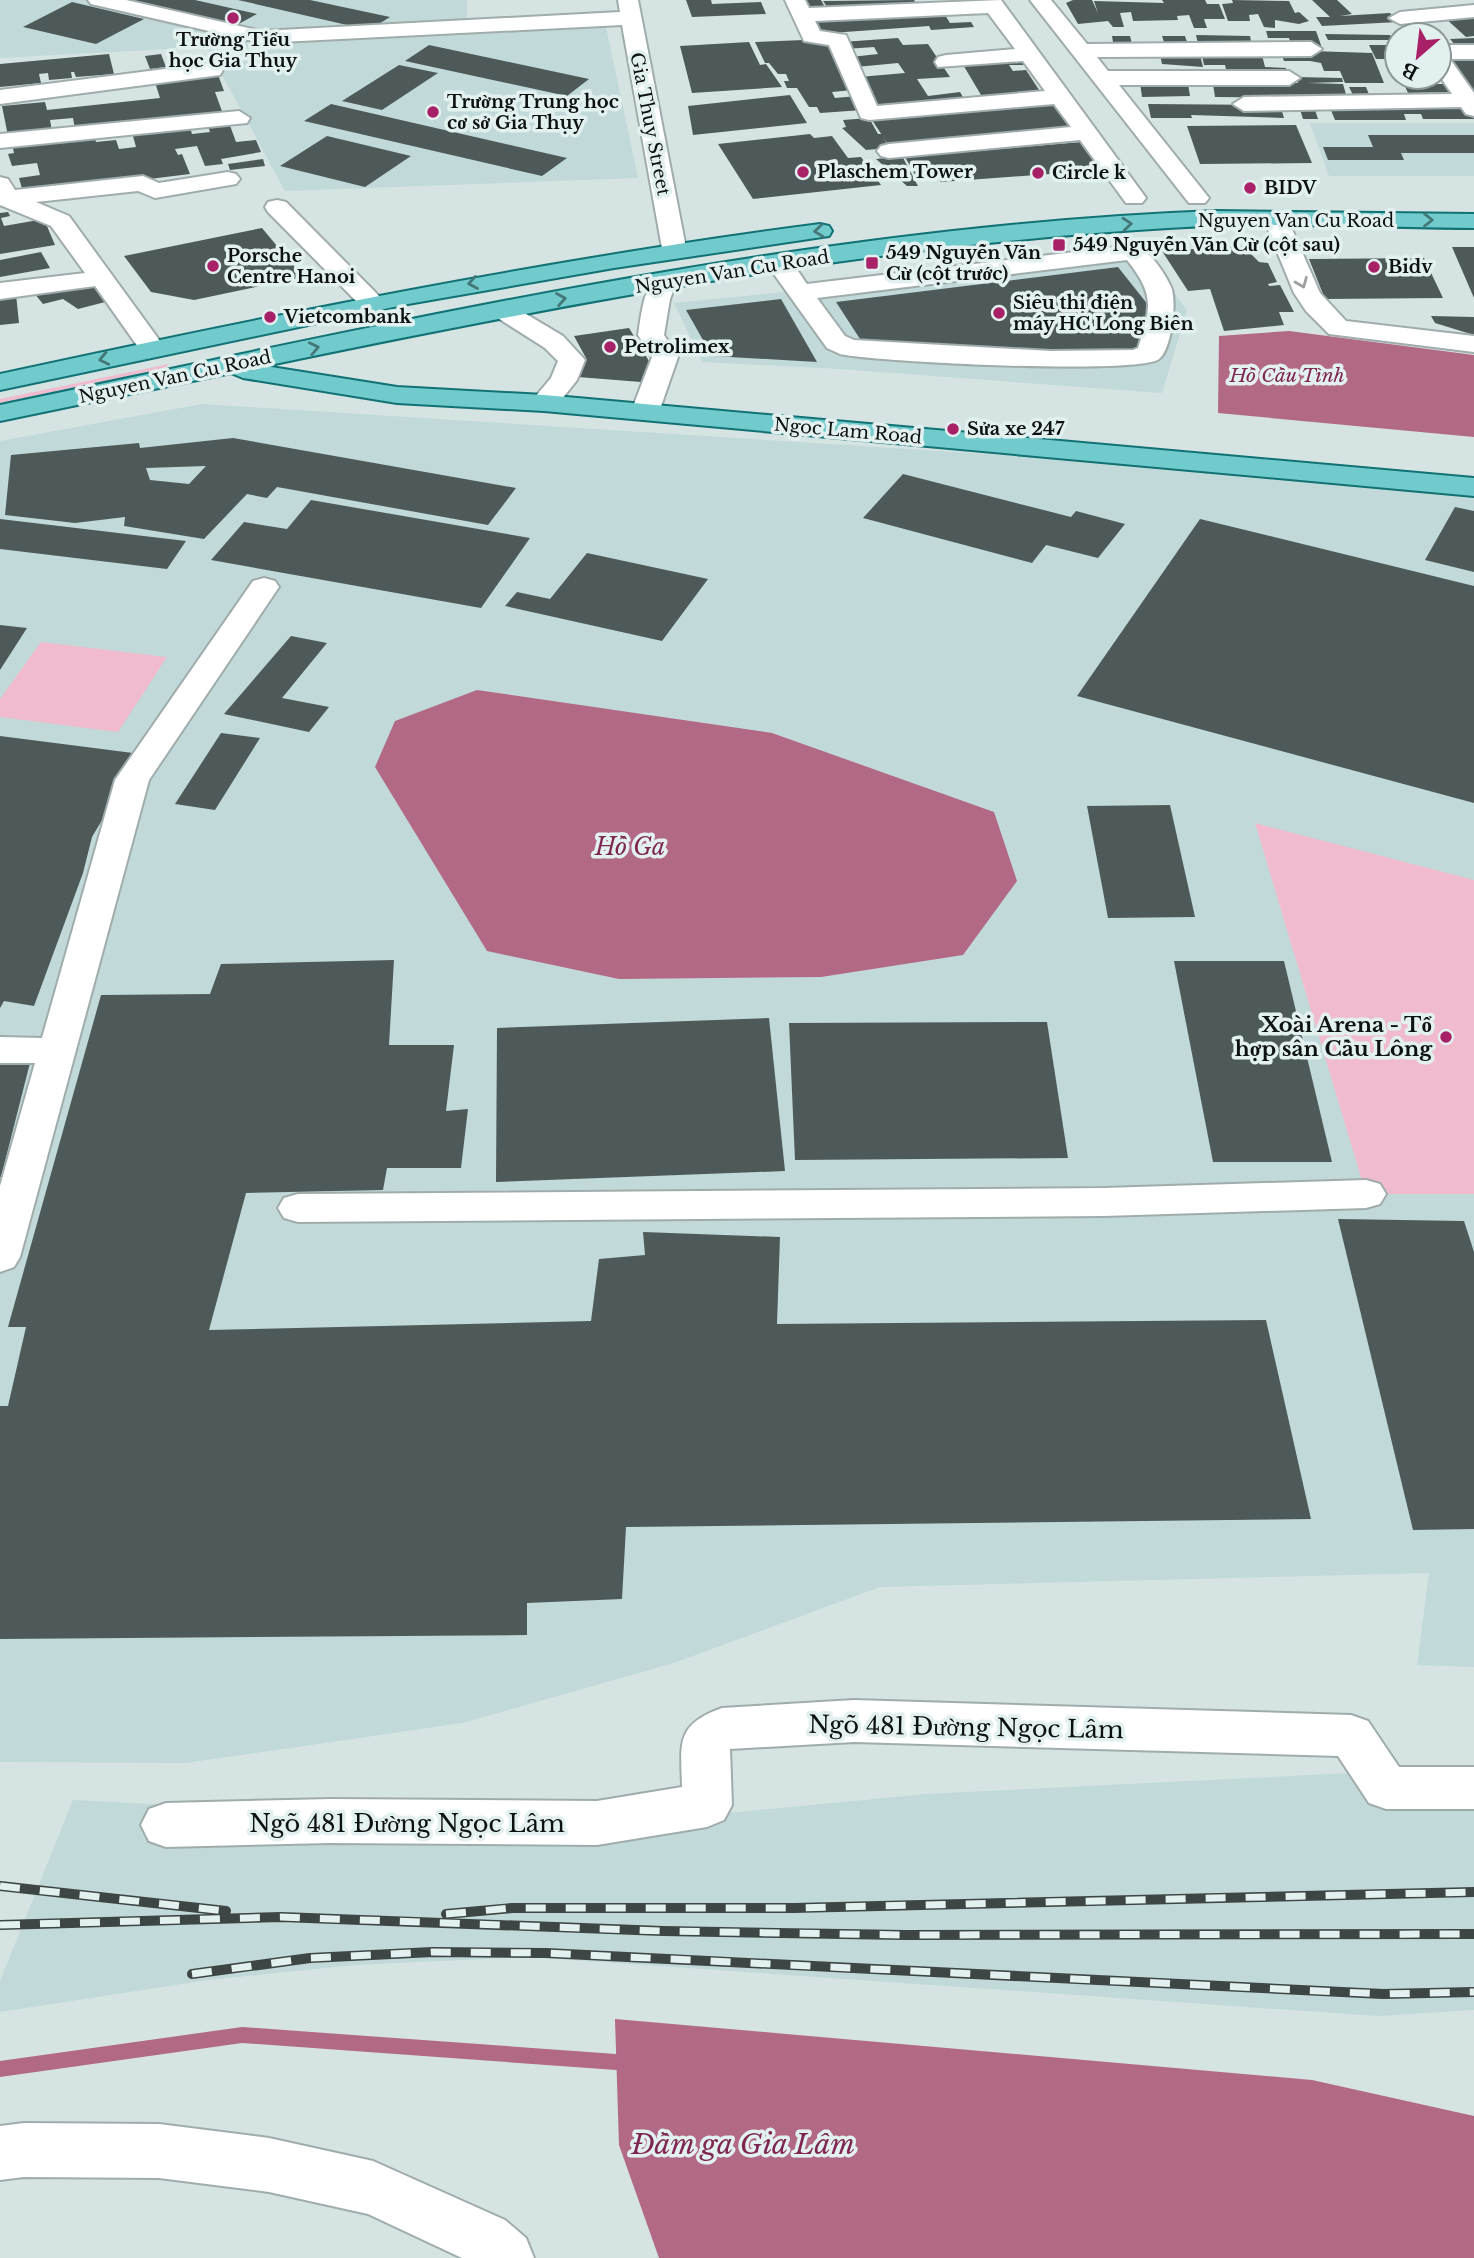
<svg xmlns="http://www.w3.org/2000/svg" width="1474" height="2258" viewBox="0 0 1474 2258" font-family="'Libre Baskerville',serif">
	<style>
		.built { fill: #c2d9d9 }
		.green { fill: #f1bbcf }
		.water { fill: #b26986 }
		.lines { fill: none; stroke-linecap: round; stroke-linejoin: round }
		.stream { fill: #b26986; fill-rule: evenodd }
		.building { fill: #4e5a5a; fill-rule: evenodd }
		.minor-casing { stroke: #a0acac; stroke-width: 4 }
		.major-casing { stroke: #117274; stroke-width: 4 }
		.minor { fill: #fff; fill-rule: evenodd }
		.major { fill: #71cacc; fill-rule: evenodd }
		.rail-casing { stroke: #3d4545; stroke-width: 10 }
		.rail { stroke: #e3f0f0; stroke-width: 7; stroke-dasharray: 20; stroke-linecap: butt }
		.oneway { stroke: #447778 }
		.oneway2 { stroke: #9ea0a0 }
		.poi-dot { fill: #a82067; stroke: #e3f0f0; stroke-width: 2.5 }
		.labels { text-anchor: middle; dominant-baseline: central; stroke-width: 7; stroke-linejoin: round; paint-order: stroke }
		.far-poi-label { font-size: 18px; font-weight: bold; fill: #0c1111; stroke: #e3f0f0; text-anchor: start }
		.far-street-label { font-size: 18px; fill: #0c1111; stroke: #e3f0f0 }
		.far-water-label { font-size: 19px; font-style: italic; fill: #7f2650; stroke: #e3f0f0 }
		.poi-label { font-size: 21px; font-weight: bold; fill: #0c1111; stroke: #e3f0f0; text-anchor: end }
		.water-label { font-size: 23px; font-style: italic; fill: #7f2650; stroke: #e3f0f0 }
		.near-street-label { font-size: 24px; fill: #0c1111; stroke: #e3f0f0 }
		.near-water-label { font-size: 28px; font-style: italic; fill: #7f2650; stroke: #e3f0f0 }
	</style>
	<rect width="100%" height="100%" fill="#d5e3e3"/>
	<g class="built">
		<path d="M 0,0 L 467,0 L 467,33 L 606,27 L 638,178 L 285,191 L 207,47 L 0,58 Z"/>
		<path d="M 1310,123 L 1474,123 L 1474,176 L 1329,176 Z"/>
		<path d="M 1146,256 L 1187,310 L 1162,393 L 839,369 L 702,362 L 674,303 Z"/>
		<path d="M 202,404 L 1474,485 L 1474,1667 L 1417,1665 L 1429,1573 L 880,1587 L 674,1663 L 462,1723 L 186,1763 L 0,1762 L 0,441 Z"/>
		<path d="M 1474,1767 L 1474,2010 L 1378,2016 L 529,1957 L 355,1965 L 208,1980 L 0,2012 L 0,1981 L 73,1800 L 446,1819 L 708,1815 L 926,1794 Z"/>
	</g>
	<g class="green">
		<path d="M 169,364 L 164,368 L 0,403 L 0,399 Z"/>
		<path d="M 41,642 L 167,657 L 118,732 L 0,717 L 0,699 Z"/>
		<path d="M 1255,823 L 1474,880 L 1474,1194 L 1366,1194 Z"/>
	</g>
	<g class="water">
		<path d="M 1289,331 L 1474,355 L 1474,437 L 1218,413 L 1219,336 Z"/>
		<path d="M 477,690 L 772,733 L 994,812 L 1017,881 L 963,955 L 821,977 L 619,979 L 487,951 L 375,767 L 395,721 Z"/>
		<path d="M 615,2019 L 1312,2080 L 1474,2116 L 1474,2258 L 659,2258 L 619,2145 Z"/>
	</g>
	<g class="lines">
		<path class="stream" d="M 242,2027 L 616,2054 L 622,2056 L 624,2062 L 622,2068 L 616,2070 L 242,2043 L 0,2077 L 0,2061 Z"/>
	</g>
	<g class="building">
		<path d="M 123,0 L 195,0 L 257,14 L 235,26 Z"/>
		<path d="M 238,0 L 310,0 L 390,17 L 369,30 Z"/>
		<path d="M 686,0 L 711,0 L 712,4 L 761,2 L 766,14 L 692,17 Z"/>
		<path d="M 799,0 L 821,0 L 827,11 L 806,12 Z"/>
		<path d="M 914,0 L 919,8 L 830,11 L 823,1 Z"/>
		<path d="M 1073,0 L 1092,0 L 1098,13 L 1094,1 L 1164,3 L 1162,0 L 1205,0 L 1207,4 L 1219,4 L 1225,19 L 1204,19 L 1207,28 L 1194,28 L 1189,15 L 1177,16 L 1178,20 L 1133,21 L 1131,12 L 1120,13 L 1124,27 L 1113,27 L 1108,21 L 1078,24 L 1066,3 Z"/>
		<path d="M 1232,0 L 1289,1 L 1295,13 L 1299,12 L 1309,21 L 1299,24 L 1275,20 L 1275,28 L 1264,27 L 1258,14 L 1249,15 L 1250,21 L 1228,21 L 1222,4 L 1233,3 Z"/>
		<path d="M 1312,0 L 1337,0 L 1352,14 L 1340,16 L 1390,13 L 1398,22 L 1322,26 L 1316,17 L 1330,17 Z"/>
		<path d="M 72,2 L 144,19 L 96,44 L 23,27 Z"/>
		<path d="M 943,12 L 950,23 L 971,22 L 974,27 L 931,30 L 929,26 L 817,34 L 808,18 Z"/>
		<path d="M 1474,14 L 1474,36 L 1466,37 L 1444,17 Z"/>
		<path d="M 1266,31 L 1316,31 L 1322,48 L 1292,48 L 1289,38 L 1268,38 Z"/>
		<path d="M 1325,34 L 1390,35 L 1393,40 L 1328,40 Z"/>
		<path d="M 1196,35 L 1250,36 L 1251,41 L 1263,41 L 1265,49 L 1199,48 Z"/>
		<path d="M 1112,36 L 1130,36 L 1133,48 L 1114,48 Z"/>
		<path d="M 1162,36 L 1185,36 L 1189,48 L 1166,48 Z"/>
		<path d="M 898,38 L 903,45 L 928,44 L 950,77 L 917,79 L 928,96 L 960,92 L 964,99 L 876,107 L 859,77 L 905,73 L 898,63 L 856,67 L 851,57 L 878,54 L 874,47 L 846,49 L 842,42 Z"/>
		<path d="M 1474,38 L 1474,46 L 1457,47 L 1450,39 Z"/>
		<path d="M 827,39 L 853,90 L 832,92 L 835,98 L 857,96 L 863,110 L 820,113 L 817,107 L 809,107 L 797,88 L 787,88 L 784,81 L 789,81 L 786,74 L 778,74 L 769,63 L 765,63 L 755,42 Z"/>
		<path d="M 749,42 L 760,65 L 766,64 L 782,87 L 692,93 L 680,46 Z"/>
		<path d="M 429,45 L 589,79 L 567,96 L 405,61 Z"/>
		<path d="M 1369,45 L 1397,45 L 1397,59 L 1376,59 Z"/>
		<path d="M 1159,50 L 1199,51 L 1203,67 L 1162,64 Z"/>
		<path d="M 1201,50 L 1261,51 L 1265,67 L 1286,68 L 1288,75 L 1227,74 L 1225,65 L 1204,65 Z"/>
		<path d="M 1280,50 L 1372,53 L 1384,83 L 1345,83 L 1340,71 L 1324,71 L 1321,63 L 1310,61 L 1284,61 Z"/>
		<path d="M 109,54 L 114,74 L 76,77 L 74,72 L 71,72 L 72,78 L 49,80 L 48,73 L 39,74 L 41,83 L 0,87 L 0,64 Z"/>
		<path d="M 161,54 L 166,67 L 150,69 L 145,56 Z"/>
		<path d="M 1474,54 L 1474,96 L 1446,56 Z"/>
		<path d="M 1021,59 L 1024,65 L 1009,65 L 1013,71 L 1026,70 L 1043,96 L 984,100 L 962,63 Z"/>
		<path d="M 399,65 L 438,73 L 382,110 L 342,101 Z"/>
		<path d="M 217,72 L 224,91 L 215,92 L 223,114 L 75,129 L 73,118 L 50,120 L 52,131 L 8,136 L 2,106 L 45,102 L 47,110 L 160,98 L 154,79 Z"/>
		<path d="M 1296,77 L 1342,78 L 1343,82 L 1307,83 L 1343,84 L 1347,98 L 1215,97 L 1213,84 L 1298,83 Z"/>
		<path d="M 1140,83 L 1188,84 L 1190,96 L 1142,97 Z"/>
		<path d="M 1404,84 L 1449,84 L 1453,92 L 1408,93 Z"/>
		<path d="M 1349,87 L 1366,87 L 1370,97 L 1354,97 Z"/>
		<path d="M 790,95 L 807,123 L 693,135 L 688,106 Z"/>
		<path d="M 1464,101 L 1474,119 L 1423,119 L 1421,114 L 1404,114 L 1406,120 L 1335,120 L 1328,103 Z"/>
		<path d="M 1055,102 L 1078,133 L 891,149 L 870,117 Z"/>
		<path d="M 1298,103 L 1313,104 L 1318,119 L 1303,119 Z"/>
		<path d="M 331,104 L 567,158 L 542,176 L 304,121 Z"/>
		<path d="M 1148,104 L 1280,105 L 1284,118 L 1191,115 L 1192,118 L 1151,118 Z"/>
		<path d="M 869,118 L 878,134 L 882,134 L 889,148 L 866,150 L 842,128 L 846,127 L 843,120 Z"/>
		<path d="M 228,120 L 236,142 L 256,140 L 261,152 L 221,159 L 223,164 L 205,166 L 197,146 L 175,149 L 178,155 L 182,154 L 190,174 L 93,186 L 91,180 L 23,192 L 19,178 L 40,175 L 37,163 L 12,166 L 8,154 L 14,153 L 12,144 L 93,132 L 96,142 L 116,140 L 119,149 L 136,147 L 133,136 L 169,132 L 167,127 L 189,124 L 192,134 L 210,132 L 207,123 Z"/>
		<path d="M 1296,125 L 1312,163 L 1200,164 L 1187,126 Z"/>
		<path d="M 810,134 L 814,138 L 832,136 L 848,158 L 861,157 L 881,185 L 753,199 L 718,144 Z"/>
		<path d="M 1368,135 L 1474,135 L 1474,153 L 1401,153 L 1404,160 L 1328,160 L 1323,147 L 1373,147 Z"/>
		<path d="M 327,136 L 411,156 L 365,187 L 280,166 Z"/>
		<path d="M 1082,142 L 1102,170 L 941,182 L 938,178 L 918,180 L 905,157 Z"/>
		<path d="M 902,156 L 918,186 L 907,186 L 876,159 Z"/>
		<path d="M 263,159 L 265,166 L 230,170 L 228,164 Z"/>
		<path d="M 8,212 L 10,216 L 1,218 L 4,226 L 44,219 L 55,245 L 0,254 L 0,213 Z"/>
		<path d="M 262,228 L 303,277 L 194,300 L 151,292 L 124,256 Z"/>
		<path d="M 1243,246 L 1259,262 L 1268,263 L 1277,282 L 1268,284 L 1269,286 L 1280,285 L 1294,312 L 1279,312 L 1284,325 L 1224,331 L 1210,289 L 1188,291 L 1162,251 Z"/>
		<path d="M 1452,247 L 1474,247 L 1474,298 Z"/>
		<path d="M 41,252 L 50,268 L 0,277 L 0,260 Z"/>
		<path d="M 1424,258 L 1443,298 L 1325,299 L 1309,259 Z"/>
		<path d="M 1118,267 L 1164,325 L 1155,353 L 1067,367 L 873,359 L 836,302 Z"/>
		<path d="M 88,280 L 102,297 L 109,295 L 113,300 L 78,309 L 63,299 L 43,304 L 34,293 Z"/>
		<path d="M 16,294 L 19,323 L 0,325 L 0,296 Z"/>
		<path d="M 781,299 L 817,362 L 712,356 L 686,310 Z"/>
		<path d="M 1431,316 L 1474,317 L 1474,335 L 1435,323 Z"/>
		<path d="M 629,328 L 649,361 L 641,382 L 578,377 L 586,358 L 574,336 Z"/>
		<path d="M 233,438 L 516,488 L 488,525 L 277,487 L 267,498 L 247,494 L 204,539 L 124,526 L 125,517 L 75,523 L 5,515 L 11,455 L 139,443 L 140,448 ZM 206,466 L 189,484 L 150,480 L 146,468 Z"/>
		<path d="M 903,474 L 1071,517 L 1076,511 L 1125,524 L 1098,558 L 1046,545 L 1032,563 L 863,518 Z"/>
		<path d="M 311,500 L 530,538 L 481,608 L 211,560 L 244,522 L 287,529 Z"/>
		<path d="M 1455,507 L 1474,511 L 1474,572 L 1425,560 Z"/>
		<path d="M 0,519 L 186,541 L 167,569 L 0,549 Z"/>
		<path d="M 1200,519 L 1474,586 L 1474,803 L 1077,696 Z"/>
		<path d="M 587,553 L 708,579 L 662,641 L 505,606 L 517,592 L 550,599 Z"/>
		<path d="M 0,625 L 27,628 L 0,670 Z"/>
		<path d="M 291,636 L 327,643 L 282,698 L 329,707 L 309,732 L 224,714 Z"/>
		<path d="M 221,733 L 260,738 L 215,810 L 175,804 Z"/>
		<path d="M 0,736 L 133,753 L 120,790 L 92,837 L 83,873 L 34,1006 L 4,1001 L 0,1008 Z"/>
		<path d="M 1170,805 L 1195,917 L 1108,918 L 1087,806 Z"/>
		<path d="M 394,960 L 389,1045 L 454,1045 L 446,1111 L 468,1109 L 461,1168 L 387,1168 L 383,1190 L 246,1193 L 209,1330 L 591,1321 L 599,1259 L 645,1255 L 643,1232 L 780,1237 L 777,1324 L 1266,1320 L 1311,1519 L 626,1527 L 622,1599 L 527,1603 L 527,1635 L 0,1639 L 0,1406 L 8,1406 L 26,1327 L 8,1327 L 101,995 L 210,994 L 221,964 Z"/>
		<path d="M 1174,961 L 1284,961 L 1332,1162 L 1213,1162 Z"/>
		<path d="M 769,1018 L 785,1171 L 496,1182 L 497,1028 Z"/>
		<path d="M 1047,1022 L 1068,1158 L 795,1160 L 789,1023 Z"/>
		<path d="M 0,1058 L 31,1059 L 1,1177 L 0,1177 Z"/>
		<path d="M 1338,1219 L 1464,1221 L 1474,1252 L 1474,1529 L 1413,1530 Z"/>
	</g>
	<g class="lines">
		<defs>
			<g id="minor">
				<path d="M 88,0 L 126,0 L 261,31 L 620,12 L 618,0 L 638,0 L 686,248 L 683,253 L 665,253 L 662,248 L 622,25 L 261,43 L 91,4 Z"/>
				<path d="M 785,0 L 805,0 L 809,8 L 1001,0 L 1146,198 L 1142,203 L 1126,203 L 1080,140 L 889,158 L 881,156 L 877,151 L 881,146 L 889,144 L 1071,127 L 1054,104 L 869,120 L 861,118 L 829,45 L 804,41 ZM 988,13 L 1015,49 L 946,55 L 938,57 L 935,62 L 938,67 L 1023,61 L 1045,91 L 877,106 L 846,35 L 820,31 L 815,21 Z"/>
				<path d="M 1030,0 L 1051,0 L 1087,44 L 1311,42 L 1322,49 L 1311,56 L 1097,57 L 1108,71 L 1289,71 L 1300,78 L 1289,85 L 1119,85 L 1209,198 L 1205,203 L 1189,203 Z"/>
				<path d="M 1474,5 L 1474,17 L 1400,24 L 1389,18 L 1400,12 Z"/>
				<path d="M 1439,45 L 1474,45 L 1474,59 L 1450,59 L 1474,93 L 1474,116 L 1466,114 L 1461,107 L 1244,111 L 1233,104 L 1244,97 L 1452,94 L 1439,75 Z"/>
				<path d="M 212,63 L 223,70 L 220,75 L 0,104 L 0,90 Z"/>
				<path d="M 239,111 L 250,118 L 247,123 L 0,148 L 0,134 Z"/>
				<path d="M 228,172 L 236,174 L 240,179 L 236,184 L 155,198 L 138,191 L 36,202 L 69,216 L 165,348 L 161,354 L 143,354 L 95,286 L 0,299 L 0,283 L 85,273 L 51,226 L 0,205 L 0,177 L 8,179 L 15,190 L 143,176 L 159,183 Z"/>
				<path d="M 277,200 L 286,202 L 381,298 L 385,303 L 381,308 L 363,308 L 268,212 L 265,207 L 268,202 Z"/>
				<path d="M 1276,213 L 1285,215 L 1288,220 L 1320,293 L 1346,321 L 1474,336 L 1474,352 L 1329,334 L 1306,311 L 1294,293 L 1264,220 L 1267,215 Z"/>
				<path d="M 1133,245 C 1149,249 1164,272 1171,287 C 1177,300 1172,349 1159,359 C 1139,375 874,362 840,354 L 827,348 L 766,263 L 770,258 C 790,253 796,269 807,284 ZM 1127,260 C 1155,295 1151,308 1138,348 L 1133,350 L 1051,351 L 854,340 L 845,336 L 817,298 Z"/>
				<path d="M 664,273 L 673,276 L 677,281 L 670,299 L 664,335 L 678,357 L 659,412 L 655,418 L 635,418 L 631,412 L 652,357 L 638,335 C 641,315 643,293 655,276 Z"/>
				<path d="M 502,302 L 511,305 L 563,336 L 585,360 L 577,380 L 554,409 L 534,409 L 530,403 L 551,378 L 558,361 L 545,348 L 493,315 L 489,310 L 493,305 Z"/>
				<path d="M 264,578 L 275,581 L 279,587 L 149,780 L 20,1257 L 14,1267 L 0,1272 L 0,1186 L 35,1063 L 0,1063 L 0,1037 L 42,1038 L 115,780 L 253,581 Z"/>
				<path d="M 1366,1180 L 1380,1184 L 1386,1194 L 1380,1204 L 1366,1208 L 1104,1216 L 298,1222 L 284,1218 L 278,1208 L 284,1198 L 298,1194 L 1104,1188 Z"/>
				<path d="M 854,1700 L 1351,1715 L 1368,1721 L 1399,1767 L 1474,1767 L 1474,1809 L 1386,1809 L 1369,1803 L 1338,1756 L 854,1742 L 730,1749 L 732,1805 L 724,1820 L 707,1827 L 597,1845 L 331,1843 L 166,1847 L 149,1841 L 141,1825 L 149,1809 L 166,1803 L 331,1799 L 597,1801 L 682,1787 C 681,1743 675,1725 722,1708 Z"/>
				<path d="M 24,2123 L 159,2124 L 269,2138 L 373,2161 L 505,2220 L 526,2238 L 534,2258 L 462,2258 L 368,2214 L 269,2192 L 159,2178 L 24,2177 L 0,2180 L 0,2126 Z"/>
			</g>
			<g id="major">
				<path d="M 1215,211 L 1474,214 L 1474,228 C 1372,227 1269,222 1168,228 C 864,246 563,304 265,366 L 397,387 L 544,395 L 1474,478 L 1474,496 L 544,411 L 397,403 L 243,378 L 231,373 L 0,421 L 0,405 C 396,322 810,226 1215,211 Z"/>
				<path d="M 820,224 L 829,226 L 832,231 L 829,236 L 614,268 L 408,304 L 0,390 L 0,374 C 272,315 544,260 820,224 Z"/>
			</g>
		</defs>
		<use href="#minor" class="minor-casing"/>
		<use href="#major" class="major-casing"/>
		<use href="#minor" class="minor"/>
		<use href="#major" class="major"/>
		<defs>
			<g id="rail">
				<path d="M 0,1886 L 226,1911"/>
				<path d="M 446,1914 L 512,1908 L 794,1908 L 1474,1892"/>
				<path d="M 0,1925 L 281,1917 L 663,1931 L 905,1935 L 1474,1934"/>
				<path d="M 192,1974 L 310,1958 L 433,1952 L 546,1953 L 1383,1994 L 1474,1992"/>
			</g>
		</defs>
		<use href="#rail" class="rail-casing"/>
		<use href="#rail" class="rail"/>
	</g>
	<defs><path id="oneway-chevron" d="M-2-3.5L2.5 0L-2 3.5" fill="none" stroke-width="1.6" stroke-linecap="round" stroke-linejoin="round" transform="scale(1.75)"/></defs>
	<g class="oneway">
		<use href="#oneway-chevron" transform="translate(1428 220)"/>
		<use href="#oneway-chevron" transform="translate(1127 224) rotate(-5)"/>
		<use href="#oneway-chevron" transform="translate(819 231) rotate(173)"/>
		<use href="#oneway-chevron" transform="translate(473 283) rotate(170)"/>
		<use href="#oneway-chevron" transform="translate(561 299) rotate(-10)"/>
		<use href="#oneway-chevron" transform="translate(314 348) rotate(-12)"/>
		<use href="#oneway-chevron" transform="translate(104 359) rotate(167)"/>
	</g>
	<use class="oneway2" href="#oneway-chevron" transform="translate(1302 283) rotate(68)"/>
	<g class="poi-dot">
		<circle cx="233" cy="18" r="7"/>
		<circle cx="433" cy="112" r="7"/>
		<circle cx="803" cy="172" r="7"/>
		<circle cx="1038" cy="173" r="7"/>
		<circle cx="1250" cy="188" r="7"/>
		<rect x="1052" y="238" width="14" height="14" rx="3.5"/>
		<rect x="865" y="256" width="14" height="14" rx="3.5"/>
		<circle cx="213" cy="266" r="7"/>
		<circle cx="1374" cy="267" r="7"/>
		<circle cx="999" cy="313" r="7"/>
		<circle cx="270" cy="317" r="7"/>
		<circle cx="610" cy="347" r="7"/>
		<circle cx="953" cy="429" r="7"/>
		<circle cx="1446" cy="1037" r="7"/>
	</g>
	<g class="labels">
		<g class="far-poi-label">
			<text x="233" y="40" text-anchor="middle">Trường Tiểu<tspan x="233" dy="21">học Gia Thụy</tspan></text>
			<text x="447" y="102">Trường Trung học<tspan x="447" dy="21">cơ sở Gia Thụy</tspan></text>
			<text x="817" y="172">Plaschem Tower</text>
			<text x="1052" y="173">Circle k</text>
			<text x="1264" y="188">BIDV</text>
			<text x="1073" y="245">549 Nguyễn Văn Cừ (cột sau)</text>
			<text x="886" y="253">549 Nguyễn Văn<tspan x="886" dy="21">Cừ (cột trước)</tspan></text>
			<text x="227" y="256">Porsche<tspan x="227" dy="21">Centre Hanoi</tspan></text>
			<text x="1388" y="267">Bidv</text>
			<text x="1013" y="303">Siêu thị điện<tspan x="1013" dy="21">máy HC Long Biên</tspan></text>
			<text x="284" y="317">Vietcombank</text>
			<text x="624" y="347">Petrolimex</text>
			<text x="967" y="429">Sửa xe 247</text>
		</g>
		<g class="far-street-label">
			<text transform="translate(650 124) rotate(79)">Gia Thuy Street</text>
			<text x="1296" y="221">Nguyen Van Cu Road</text>
			<text transform="translate(732 272) rotate(-9)">Nguyen Van Cu Road</text>
			<text transform="translate(175 377) rotate(-12)">Nguyen Van Cu Road</text>
			<text transform="translate(848 431) rotate(5)">Ngoc Lam Road</text>
		</g>
		<g class="far-water-label">
			<text x="1287" y="375">Hồ Cầu Tình</text>
		</g>
		<g class="poi-label">
			<text x="1432" y="1025">Xoài Arena - Tổ<tspan x="1432" dy="24">hợp sân Cầu Lông</tspan></text>
		</g>
		<g class="water-label">
			<text x="630" y="847">Hồ Ga</text>
		</g>
		<g class="near-street-label">
			<text transform="translate(966 1727) rotate(1)">Ngõ 481 Đường Ngọc Lâm</text>
			<text x="407" y="1823">Ngõ 481 Đường Ngọc Lâm</text>
		</g>
		<g class="near-water-label">
			<text x="743" y="2144">Đầm ga Gia Lâm</text>
		</g>
	</g>
	<g transform="translate(1418 56) rotate(208)"><circle r="33" fill="#e3f0f0" stroke="#8d9797" stroke-width="2"/>
	<path d="M0-5L12 26L0 18L-12 26Z" fill="#a82067"/>
	<text y="-10" font-size="19" font-weight="bold" text-anchor="middle" fill="#0c1111">B</text>
	</g>
</svg>
